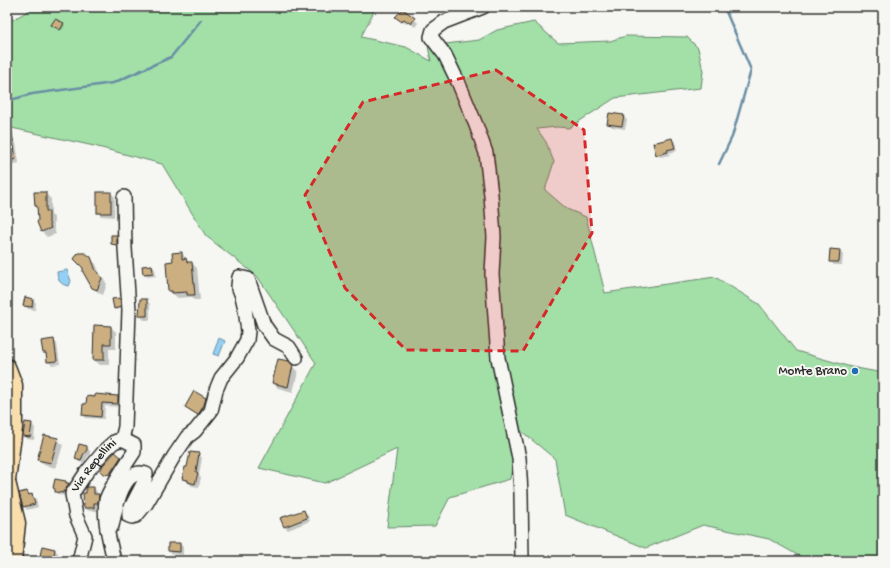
<svg xmlns="http://www.w3.org/2000/svg" width="890" height="568" viewBox="0 0 890 568" font-family="'Gochi Hand',sans-serif">
	<style>
		.green { fill: #a2e0a8; stroke: #66866a }
		.water { fill: #93d0f4; stroke: #698ea4 }
		.shadow { fill: #0003 }
		.lines { fill: none; stroke-linecap: round; stroke-linejoin: round }
		.stream { stroke: #698ea4; stroke-width: 2.5 }
		.building { fill: #ccaf81; stroke: #2b2b2b }
		.minor-casing { stroke: #2b2b2b; stroke-width: 16 }
		.major-casing { stroke: #2b2b2b; stroke-width: 19 }
		.minor { stroke: #f6f6f2; stroke-width: 13 }
		.major { stroke: #f9deab; stroke-width: 16 }
		.marked { fill: #d62828; fill-opacity: 0.2; stroke: #d62828; stroke-width: 3; stroke-dasharray: 8 5; stroke-linejoin: round }
		.poi-dot { fill: #1f6fb2; stroke: #f6f6f2; stroke-width: 1.5 }
		.labels { text-anchor: middle; dominant-baseline: central; stroke-width: 4; stroke-linejoin: round; paint-order: stroke }
		.poi-label { font-size: 13px; fill: #2b2b2b; stroke: #f6f6f2; text-anchor: end }
		.street-label { font-size: 13px; fill: #2b2b2b; stroke: #f6f6f2 }
	</style>
	<rect width="100%" height="100%" fill="#f6f6f2"/>
	<filter id="ink" filterUnits="userSpaceOnUse"><feTurbulence type="fractalNoise" baseFrequency=".025" numOctaves="2"/><feDisplacementMap in="SourceGraphic" scale="8" xChannelSelector="R" yChannelSelector="G"/><feConvolveMatrix kernelMatrix="1 2 1 2 8 2 1 2 1" color-interpolation-filters="sRGB"/></filter>
	<g filter="url(#ink)">
		<path class="green" d="M 35,7 L 371,7 L 374,11 L 361,37 L 406,47 L 431,61 L 428,46 L 479,40 L 497,30 L 534,22 L 558,43 L 610,41 L 626,36 L 687,37 L 698,48 L 703,71 L 701,88 L 615,98 L 569,128 L 557,127 L 537,129 L 546,142 L 554,162 L 545,190 L 567,209 L 586,217 L 605,293 L 715,277 L 759,304 L 796,351 L 851,367 L 883,373 L 883,561 L 808,561 L 769,539 L 703,525 L 646,548 L 565,515 L 555,459 L 520,430 L 510,479 L 450,497 L 435,526 L 387,527 L 397,449 L 325,483 L 259,468 L 316,363 L 257,276 L 206,236 L 162,164 L 94,146 L 7,127 L 7,23 Z"/>
		<g class="water">
			<path d="M 67,270 L 71,281 L 69,286 C 60,285 58,280 57,272 Z"/>
			<path d="M 219,338 L 225,341 L 219,356 L 213,354 Z"/>
		</g>
		<g class="shadow">
			<path d="M 397,17 L 414,19 L 418,23 L 415,27 L 408,22 L 406,24 Z"/>
			<path d="M 63,24 L 65,25 L 62,30 L 54,26 Z"/>
			<path d="M 623,116 L 627,120 L 625,129 L 612,127 L 608,123 Z"/>
			<path d="M 13,139 L 16,143 L 19,163 L 10,165 L 7,162 L 7,140 Z"/>
			<path d="M 672,139 L 675,142 L 677,151 L 669,153 L 670,155 L 660,157 L 657,154 Z"/>
			<path d="M 45,193 L 51,199 L 51,215 L 54,217 L 54,229 L 56,234 L 47,237 L 42,232 L 39,222 L 38,209 L 36,206 Z"/>
			<path d="M 111,193 L 115,197 L 114,217 L 101,216 L 98,213 Z"/>
			<path d="M 116,236 L 118,238 L 118,246 L 114,245 L 112,244 Z"/>
			<path d="M 840,251 L 843,255 L 842,265 L 834,265 L 830,261 Z"/>
			<path d="M 182,253 L 189,263 L 192,263 L 197,268 L 200,300 L 194,300 L 191,297 L 178,298 L 169,291 L 174,262 Z"/>
			<path d="M 90,258 L 96,264 L 100,274 L 107,284 L 103,295 L 99,293 L 93,288 Z"/>
			<path d="M 152,266 L 155,269 L 156,276 L 148,277 L 144,274 Z"/>
			<path d="M 120,299 L 121,300 L 122,308 L 116,310 L 115,308 Z"/>
			<path d="M 33,300 L 36,303 L 35,310 L 28,309 L 25,305 Z"/>
			<path d="M 146,300 L 150,304 L 150,320 L 144,320 L 140,316 Z"/>
			<path d="M 111,327 L 116,332 L 116,349 L 109,349 L 109,365 L 100,365 L 94,360 Z"/>
			<path d="M 54,340 L 57,344 L 60,364 L 52,365 L 48,362 L 47,356 L 44,353 L 42,342 Z"/>
			<path d="M 288,362 L 298,372 L 293,392 L 278,388 L 273,383 Z"/>
			<path d="M 118,397 L 121,400 L 121,407 L 105,406 L 104,419 L 86,418 L 83,415 L 84,405 Z"/>
			<path d="M 205,399 L 209,403 L 202,417 L 186,407 Z"/>
			<path d="M 32,424 L 35,428 L 34,440 L 27,439 L 24,435 Z"/>
			<path d="M 57,439 L 63,445 L 56,468 L 44,465 L 38,459 Z"/>
			<path d="M 86,447 L 90,451 L 90,454 L 86,459 L 85,464 L 79,462 L 76,459 Z"/>
			<path d="M 199,454 L 202,458 L 199,475 L 201,477 L 199,487 L 192,486 L 183,478 L 188,469 Z"/>
			<path d="M 121,458 L 124,461 L 113,477 L 104,472 Z"/>
			<path d="M 65,482 L 72,488 L 66,496 L 59,495 L 56,492 Z"/>
			<path d="M 94,488 L 97,492 L 97,495 L 102,499 L 101,506 L 97,506 L 97,511 L 89,511 L 85,508 L 87,494 Z"/>
			<path d="M 27,492 L 36,499 L 38,507 L 27,510 L 24,506 Z"/>
			<path d="M 303,511 L 307,514 L 310,521 L 288,530 L 284,526 Z"/>
			<path d="M 180,544 L 183,547 L 183,555 L 172,554 L 169,551 Z"/>
			<path d="M 55,550 L 58,553 L 57,561 L 40,561 Z"/>
		</g>
		<g class="lines">
			<g class="stream">
				<path d="M 7,101 L 32,94 L 113,83 L 171,57 L 201,20"/>
				<path d="M 719,164 L 732,137 L 751,70 L 724,7"/>
			</g>
		</g>
		<g class="building">
			<path d="M 403,9 L 415,18 L 411,24 L 404,19 L 402,22 L 395,17 Z"/>
			<path d="M 55,19 L 64,23 L 60,30 L 51,25 Z"/>
			<path d="M 609,113 L 624,115 L 622,126 L 607,124 Z"/>
			<path d="M 11,127 L 16,159 L 7,162 L 7,128 Z"/>
			<path d="M 672,138 L 675,148 L 667,150 L 668,152 L 656,155 L 653,143 Z"/>
			<path d="M 34,192 L 46,192 L 46,211 L 49,211 L 49,223 L 51,228 L 41,232 L 37,222 L 38,221 L 37,206 L 35,206 Z"/>
			<rect x="97" y="192" width="14" height="21"/>
			<path d="M 111,235 L 117,235 L 117,245 L 111,244 Z"/>
			<path d="M 830,249 L 840,250 L 839,262 L 829,262 Z"/>
			<path d="M 182,252 L 182,259 L 186,258 L 187,262 L 192,262 L 195,295 L 187,295 L 187,292 L 172,293 L 172,291 L 168,291 L 166,262 L 173,261 L 172,253 Z"/>
			<path d="M 78,253 L 85,253 L 91,257 L 96,271 L 98,272 L 102,278 L 97,290 L 92,288 L 83,272 L 83,268 L 74,259 Z"/>
			<path d="M 152,265 L 153,273 L 143,274 L 142,266 Z"/>
			<path d="M 25,297 L 33,299 L 32,307 L 23,306 Z"/>
			<path d="M 120,298 L 121,307 L 114,309 L 112,299 Z"/>
			<path d="M 140,299 L 147,299 L 147,316 L 139,316 Z"/>
			<path d="M 94,325 L 111,326 L 111,344 L 104,344 L 104,360 L 93,360 Z"/>
			<path d="M 54,339 L 57,361 L 47,362 L 46,353 L 43,353 L 41,341 Z"/>
			<path d="M 278,359 L 289,361 L 293,365 L 288,387 L 272,383 Z"/>
			<path d="M 194,391 L 206,398 L 204,405 L 198,415 L 185,407 Z"/>
			<path d="M 95,394 L 118,396 L 118,404 L 102,403 L 101,417 L 82,415 L 83,404 L 86,404 L 87,396 L 95,397 Z"/>
			<path d="M 25,422 L 32,423 L 30,437 L 23,436 Z"/>
			<path d="M 44,435 L 58,438 L 51,463 L 37,460 Z"/>
			<path d="M 79,444 L 87,446 L 87,450 L 83,455 L 81,461 L 75,459 Z"/>
			<path d="M 115,452 L 121,457 L 109,475 L 107,474 L 106,475 L 100,471 L 103,465 Z"/>
			<path d="M 190,452 L 199,453 L 196,472 L 198,473 L 195,484 L 188,482 L 188,480 L 182,479 L 185,467 L 187,467 Z"/>
			<path d="M 55,479 L 66,481 L 66,483 L 69,483 L 65,491 L 63,491 L 63,493 L 55,492 L 55,489 L 53,488 Z"/>
			<path d="M 86,487 L 94,487 L 94,494 L 99,494 L 98,503 L 94,503 L 94,508 L 84,508 L 83,493 L 86,493 Z"/>
			<path d="M 27,491 L 29,495 L 32,494 L 35,504 L 23,507 L 19,493 Z"/>
			<path d="M 304,510 L 307,518 L 284,527 L 280,518 Z"/>
			<path d="M 168,543 L 180,543 L 180,552 L 168,551 Z"/>
			<path d="M 42,546 L 55,549 L 53,561 L 39,561 Z"/>
		</g>
		<g class="lines">
			<defs>
				<g id="minor">
					<path d="M 483,7 L 444,22 L 433,30 L 431,37 L 445,55 L 459,84 L 476,125 L 486,153 L 491,195 L 494,237 L 492,274 L 498,358 L 519,458 L 521,494 L 522,561"/>
					<path d="M 122,439 L 125,427 L 129,310 L 125,248 L 124,197"/>
					<path d="M 107,529 L 112,526 C 115,512 122,466 146,474 L 145,480 L 129,511 L 129,516 L 132,517 L 136,516 L 146,504 L 174,456 L 187,437 L 195,431 L 211,411 L 216,390 L 221,378 L 237,358 L 247,340 L 248,331 L 245,309 L 242,296 L 238,286 L 239,277 L 248,279 L 264,325 L 274,339 L 289,347 L 296,358"/>
					<path id="s1" d="M 79,561 L 85,536 L 76,516 L 72,494 L 86,473 L 106,449 L 114,442 L 122,439 L 134,445 L 134,452 C 128,461 108,491 106,500 C 103,520 110,541 114,561"/>
				</g>
				<g id="major">
					<path d="M 7,367 L 14,385 L 14,428 L 7,480"/>
					<path d="M 7,482 L 17,523 L 13,561"/>
				</g>
			</defs>
			<use href="#minor" class="minor-casing"/>
			<use href="#major" class="major-casing"/>
			<use href="#minor" class="minor"/>
			<use href="#major" class="major"/>
		</g>
	</g>
	<path class="marked" d="M 496,70 L 584,130 L 592,233 L 523,351 L 406,350 L 345,288 L 305,195 L 363,102 Z"/>
	<circle class="poi-dot" cx="855" cy="371" r="4"/>
	<g class="labels">
		<g class="poi-label">
			<text x="847" y="371">Monte Brano</text>
		</g>
		<g class="street-label">
			<text stroke="none"><textPath href="#s1" startOffset="106">Via Repellini</textPath></text>
		</g>
	</g>
	<rect width="890" height="568" fill="none" stroke="#f6f6f2" stroke-width="24"/>
	<rect x="12" y="12" width="866" height="544" fill="none" stroke="#2b2b2b" stroke-width="1.5" filter="url(#ink)"/>
</svg>
